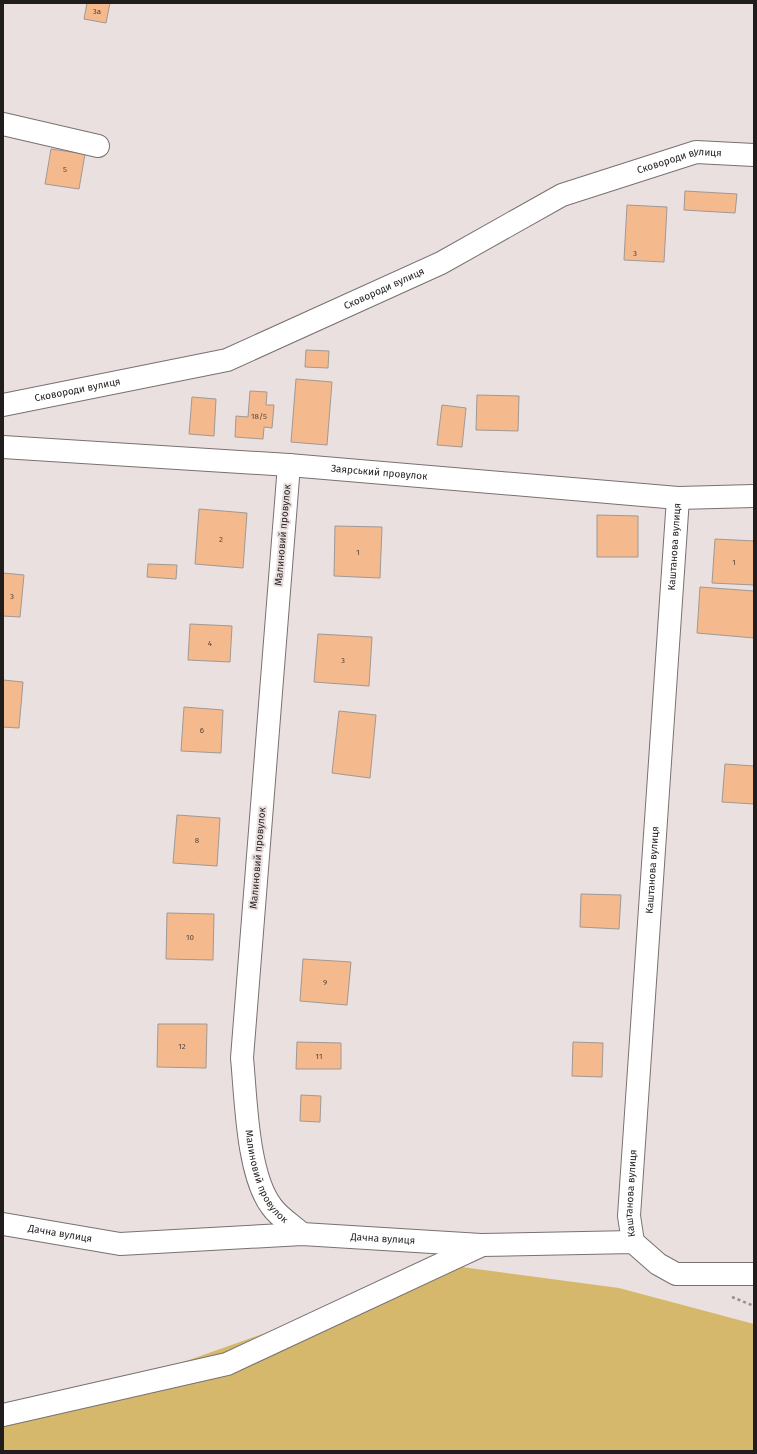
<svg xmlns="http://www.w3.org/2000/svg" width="757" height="1454" viewBox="0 0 757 1454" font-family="'Fira Sans',sans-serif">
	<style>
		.green { fill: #d5b86c }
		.building { fill: #f5b98e; stroke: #a09994 }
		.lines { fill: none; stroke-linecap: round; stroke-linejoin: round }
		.minor-casing { stroke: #797170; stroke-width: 24 }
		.path { stroke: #968e8e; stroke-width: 2.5; stroke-dasharray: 3 3; stroke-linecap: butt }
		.minor { stroke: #fff; stroke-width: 22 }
		.labels { text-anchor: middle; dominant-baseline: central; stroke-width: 4; stroke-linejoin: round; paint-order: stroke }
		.number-label { font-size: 8px; fill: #564439 }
		.street-label { font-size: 10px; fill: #211d1d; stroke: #eae0df }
	</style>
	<rect width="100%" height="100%" fill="#eae0df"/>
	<path class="green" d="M 454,1266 L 619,1288 L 754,1324 L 754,1451 L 3,1451 L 3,1426 Z"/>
	<g class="building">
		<path d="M 87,3 L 110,3 L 106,23 L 84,19 Z"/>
		<path d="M 51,149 L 85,154 L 79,189 L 45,184 Z"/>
		<path d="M 685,191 L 737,194 L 735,213 L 684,210 Z"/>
		<path d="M 627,205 L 667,207 L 664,262 L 624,260 Z"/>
		<path d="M 306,350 L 329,351 L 328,368 L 305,367 Z"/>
		<path d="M 296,379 L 332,382 L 327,445 L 291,442 Z"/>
		<path d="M 250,391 L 267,392 L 266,405 L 274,405 L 272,428 L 264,427 L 263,439 L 235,437 L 236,416 L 248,417 Z"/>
		<path d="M 477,395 L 519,396 L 518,431 L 476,430 Z"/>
		<path d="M 192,397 L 216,399 L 214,436 L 189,434 Z"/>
		<path d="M 442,405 L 466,408 L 462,447 L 437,445 Z"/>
		<path d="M 199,509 L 247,513 L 243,568 L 195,564 Z"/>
		<path d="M 597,515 L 638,516 L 638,557 L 597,557 Z"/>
		<path d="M 335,526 L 382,527 L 380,578 L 334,576 Z"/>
		<path d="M 715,539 L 754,541 L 754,585 L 712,583 Z"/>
		<path d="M 148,564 L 177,565 L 176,579 L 147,577 Z"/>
		<path d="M 3,573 L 24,575 L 20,617 L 3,616 Z"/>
		<path d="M 700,587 L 754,591 L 754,638 L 697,633 Z"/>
		<path d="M 190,624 L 232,626 L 230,662 L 188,660 Z"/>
		<path d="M 318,634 L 372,637 L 369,686 L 314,682 Z"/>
		<path d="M 3,680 L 23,682 L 19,728 L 3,727 Z"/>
		<path d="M 184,707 L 223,710 L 221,753 L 181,751 Z"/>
		<path d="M 339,711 L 376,715 L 370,778 L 332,773 Z"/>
		<path d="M 725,764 L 754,766 L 754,804 L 722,802 Z"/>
		<path d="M 177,815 L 220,818 L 217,866 L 173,863 Z"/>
		<path d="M 581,894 L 621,895 L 619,929 L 580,927 Z"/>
		<path d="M 167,913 L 214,914 L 213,960 L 166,959 Z"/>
		<path d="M 303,959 L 351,962 L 347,1005 L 300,1001 Z"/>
		<path d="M 158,1024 L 207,1024 L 206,1068 L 157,1067 Z"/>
		<path d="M 297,1042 L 341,1043 L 341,1069 L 296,1069 Z"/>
		<path d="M 573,1042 L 603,1043 L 602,1077 L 572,1076 Z"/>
		<path d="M 301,1095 L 321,1096 L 320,1122 L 300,1121 Z"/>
	</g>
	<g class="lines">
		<defs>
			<g id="minor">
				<path d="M 3,124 L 98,146"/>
				<path id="s1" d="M 3,405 L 227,360 L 441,263 L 562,195 L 696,152 L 754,155"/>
				<path id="s2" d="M 3,447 L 289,465 L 678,498 L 754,496"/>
				<path id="s3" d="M 289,465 L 242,1058 C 246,1098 247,1175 272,1207 C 279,1217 292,1225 302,1234"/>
				<path id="s4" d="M 3,1224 L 120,1244 L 302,1234 L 481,1245 L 633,1242 L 658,1264 L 676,1274 L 754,1274"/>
				<path id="s5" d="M 633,1242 L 629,1216 L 678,498"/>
				<path d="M 3,1415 L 227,1364 L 480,1246"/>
			</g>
		</defs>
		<use href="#minor" class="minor-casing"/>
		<path class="path" d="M 732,1297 L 754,1306"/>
		<use href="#minor" class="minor"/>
	</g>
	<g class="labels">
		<g class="number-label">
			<text x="97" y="11">3а</text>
			<text x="65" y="169">5</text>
			<text x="635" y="253">3</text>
			<text x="259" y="416">18/5</text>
			<text x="221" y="539">2</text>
			<text x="358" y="552">1</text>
			<text x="734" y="562">1</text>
			<text x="12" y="596">3</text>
			<text x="210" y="643">4</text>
			<text x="343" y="660">3</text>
			<text x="202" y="730">6</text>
			<text x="197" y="840">8</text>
			<text x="190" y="937">10</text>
			<text x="325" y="982">9</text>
			<text x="182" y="1046">12</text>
			<text x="319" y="1056">11</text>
		</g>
		<g class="street-label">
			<text stroke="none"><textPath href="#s1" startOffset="725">Сковороди вулиця</textPath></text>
			<text stroke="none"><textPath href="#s1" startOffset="401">Сковороди вулиця</textPath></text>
			<text stroke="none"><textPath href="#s1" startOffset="76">Сковороди вулиця</textPath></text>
			<text stroke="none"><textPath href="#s2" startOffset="377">Заярський провулок</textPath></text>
			<text transform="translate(283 535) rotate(-85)">Малиновий провулок</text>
			<text stroke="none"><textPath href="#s5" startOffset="697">Каштанова вулиця</textPath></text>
			<text transform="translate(258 858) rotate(-85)">Малиновий провулок</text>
			<text stroke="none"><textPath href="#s5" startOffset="373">Каштанова вулиця</textPath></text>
			<text stroke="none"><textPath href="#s3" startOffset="718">Малиновий провулок</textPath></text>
			<text stroke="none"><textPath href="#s5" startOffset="49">Каштанова вулиця</textPath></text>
			<text stroke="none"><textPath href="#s4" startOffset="58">Дачна вулиця</textPath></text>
			<text stroke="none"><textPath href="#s4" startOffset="382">Дачна вулиця</textPath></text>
		</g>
	</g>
	<rect width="757" height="1454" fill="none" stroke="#211d1d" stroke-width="8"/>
</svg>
